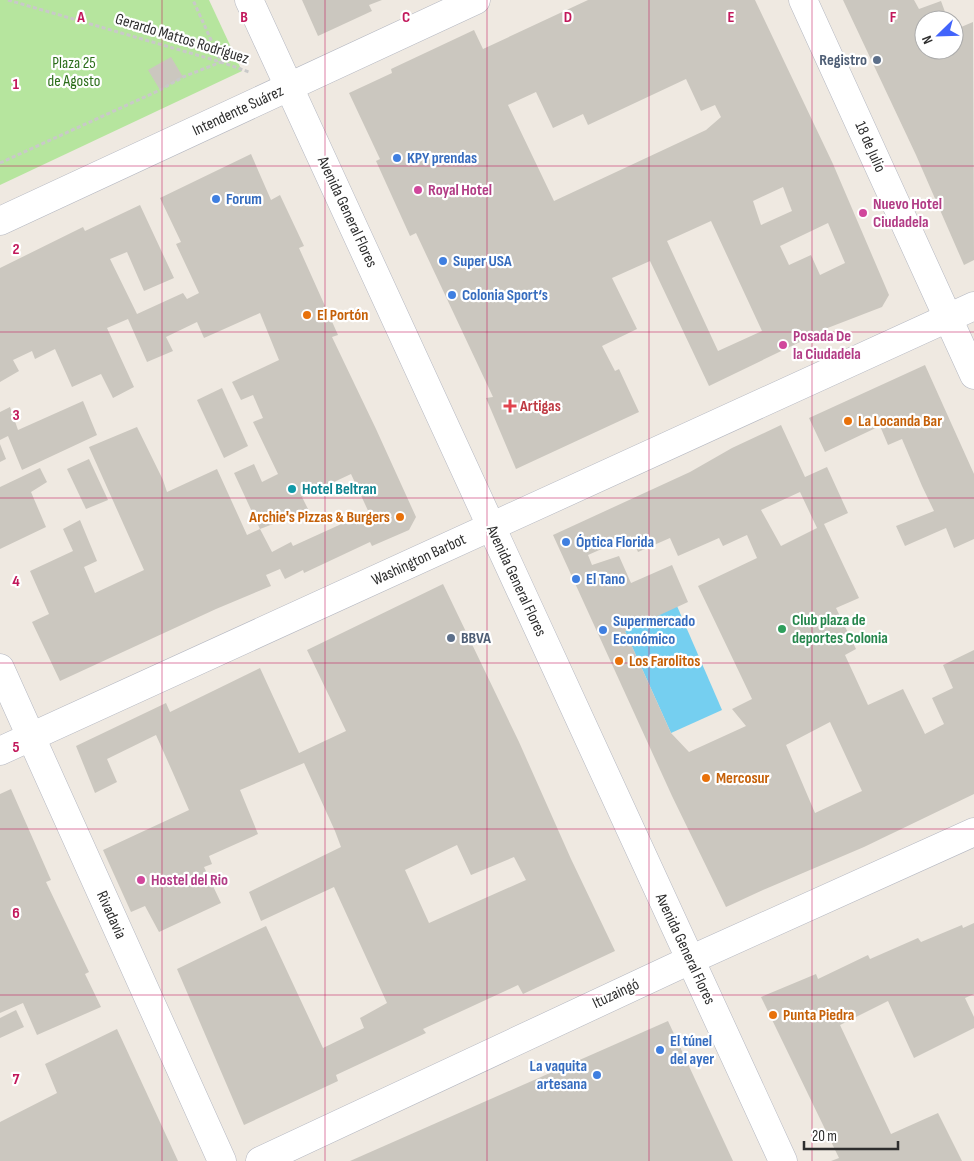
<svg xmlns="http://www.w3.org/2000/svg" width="974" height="1161" viewBox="0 0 974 1161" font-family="'Sofia Sans Condensed',sans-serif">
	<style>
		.green { fill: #b6e59e }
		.water { fill: #75cff0 }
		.building { fill: #cbc7bf; fill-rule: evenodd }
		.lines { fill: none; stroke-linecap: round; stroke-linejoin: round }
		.minor-casing { stroke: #b4b7c1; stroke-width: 29 }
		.path { stroke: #c9c9c9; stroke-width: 3; stroke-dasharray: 4 2.5; stroke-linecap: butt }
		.minor { stroke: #fff; stroke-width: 28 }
		.grid { fill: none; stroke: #c2185b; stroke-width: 1; stroke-opacity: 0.55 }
		.service-dot { fill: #5c6f8a; stroke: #fff; stroke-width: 2 }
		.shop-dot { fill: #3f7fe0; stroke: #fff; stroke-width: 2 }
		.hotel-dot { fill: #d1479c; stroke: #fff; stroke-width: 2 }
		.food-dot { fill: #e8710a; stroke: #fff; stroke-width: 2 }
		.health-dot { fill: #e0444e; stroke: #fff; stroke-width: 2 }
		.culture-dot { fill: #0f9aa8; stroke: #fff; stroke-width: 2 }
		.leisure-dot { fill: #2e9e5b; stroke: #fff; stroke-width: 2 }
		.labels { text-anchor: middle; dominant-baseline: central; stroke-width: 4.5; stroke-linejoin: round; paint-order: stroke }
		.street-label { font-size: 16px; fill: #2e2e2e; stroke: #fff }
		.service-label { font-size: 16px; font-weight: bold; fill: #4e5e75; stroke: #fff; text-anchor: end }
		.park-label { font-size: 16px; fill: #2c6e1b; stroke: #fff }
		.shop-label { font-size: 16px; font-weight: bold; fill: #366cbe; stroke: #fff; text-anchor: start }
		.hotel-label { font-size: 16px; font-weight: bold; fill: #b23c85; stroke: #fff; text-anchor: start }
		.food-label { font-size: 16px; font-weight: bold; fill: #c56008; stroke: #fff; text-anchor: start }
		.health-label { font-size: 16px; font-weight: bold; fill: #be3a42; stroke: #fff; text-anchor: start }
		.culture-label { font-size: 16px; font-weight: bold; fill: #0d838f; stroke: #fff; text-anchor: start }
		.leisure-label { font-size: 16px; font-weight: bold; fill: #27864d; stroke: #fff; text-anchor: start }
		.grid-label { font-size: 16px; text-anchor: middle; font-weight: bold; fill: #c2185b; stroke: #fff; stroke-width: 4.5; stroke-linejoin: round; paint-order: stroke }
	</style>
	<rect width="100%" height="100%" fill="#efe9e1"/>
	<path class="green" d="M 0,0 L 209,0 L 242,71 L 0,185 Z"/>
	<path class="water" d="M 677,606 L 722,710 L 671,733 L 625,631 Z"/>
	<g class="building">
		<path d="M 302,0 L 382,0 L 369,5 L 372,11 L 318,36 Z"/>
		<path d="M 588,0 L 755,0 L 833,164 L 889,295 L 882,307 L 799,339 L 800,342 L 709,386 L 650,261 L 612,278 L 637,329 L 602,346 L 615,371 L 619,369 L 639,412 L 516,469 L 486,398 L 493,397 L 416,233 L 410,236 L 376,161 L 380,159 L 349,93 L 392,73 L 391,69 L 474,30 L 483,49 ZM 686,79 L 701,111 L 715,105 L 721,117 L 706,130 L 554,201 L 508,105 L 536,92 L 553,128 L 583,114 L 588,125 ZM 783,187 L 792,211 L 761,225 L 753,201 ZM 711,221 L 762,331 L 718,351 L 667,241 ZM 828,223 L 845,263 L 820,275 L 811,255 L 789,265 L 780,246 Z"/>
		<path d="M 843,0 L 914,0 L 919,9 L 941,1 L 948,20 L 924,20 L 924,50 L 954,50 L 954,30 L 973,22 L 974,260 L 964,265 L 916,155 Z"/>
		<path d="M 171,57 L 183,77 L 160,90 L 148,70 Z"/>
		<path d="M 251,154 L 271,200 L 280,195 L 304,246 L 299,248 L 338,335 L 332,337 L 376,429 L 416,517 L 409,530 L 372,546 L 370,542 L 304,573 L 303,570 L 285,579 L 280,569 L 266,575 L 271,586 L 216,609 L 60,681 L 32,622 L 49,614 L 30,571 L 73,551 L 63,529 L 80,520 L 97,561 L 84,567 L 95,593 L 144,570 L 89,447 L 137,427 L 163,480 L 167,492 L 217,469 L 247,535 L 260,529 L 234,473 L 254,464 L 262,482 L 278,474 L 253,422 L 263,418 L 253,395 L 241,400 L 232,382 L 279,360 L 260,313 L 204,338 L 197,322 L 166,337 L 173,351 L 147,362 L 128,319 L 107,328 L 134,387 L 113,398 L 101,374 L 72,387 L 55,349 L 35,359 L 32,351 L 13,360 L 19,371 L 0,382 L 0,268 L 83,227 L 85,231 L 140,205 L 174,278 L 144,291 L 127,252 L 110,259 L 137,314 L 183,293 L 187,299 L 199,293 L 176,244 L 181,242 L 160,198 ZM 351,474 L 371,517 L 361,521 L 359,516 L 293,546 L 291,542 L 272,552 L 260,529 L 281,521 L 282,524 L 309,511 L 302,497 Z"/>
		<path d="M 925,365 L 974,474 L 974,539 L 954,548 L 946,528 L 905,546 L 896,526 L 934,511 L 922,486 L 902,439 L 888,445 L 880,426 L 825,452 L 809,418 Z"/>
		<path d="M 222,388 L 248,446 L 224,458 L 197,400 Z"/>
		<path d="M 83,401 L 97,435 L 22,470 L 8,436 L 0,440 L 0,412 L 10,407 L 18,430 Z"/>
		<path d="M 781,425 L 805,477 L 827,467 L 848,513 L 824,524 L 859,598 L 836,608 L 856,649 L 845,655 L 868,705 L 903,689 L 925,734 L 944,724 L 932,698 L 953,688 L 943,665 L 974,650 L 974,794 L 864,847 L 763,890 L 726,907 L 672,796 L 553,535 L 690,472 L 732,448 ZM 800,492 L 817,528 L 781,546 L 761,510 ZM 747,535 L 757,558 L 698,586 L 752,699 L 732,709 L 746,726 L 689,752 L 671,733 L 625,631 L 688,602 L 672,565 L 631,583 L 619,556 L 592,565 L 588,555 L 631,536 L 638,552 L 670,538 L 678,556 L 719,538 L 723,546 ZM 830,722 L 862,791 L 815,813 L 786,745 Z"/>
		<path d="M 0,444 L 6,459 L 0,462 Z"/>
		<path d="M 89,459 L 108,500 L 86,509 L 67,469 Z"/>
		<path d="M 40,468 L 47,482 L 31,492 L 46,527 L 0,549 L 0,487 Z"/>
		<path d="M 443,584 L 519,742 L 571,859 L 615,951 L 523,994 L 518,985 L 423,1029 L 426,1033 L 336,1075 L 338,1081 L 244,1125 L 177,969 L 266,926 L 323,1048 L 364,1028 L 360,1018 L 387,1003 L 334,887 L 261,921 L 249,892 L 341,847 L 335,831 L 304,763 L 240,790 L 258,834 L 209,856 L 212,864 L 204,867 L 221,903 L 159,932 L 145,906 L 131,912 L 103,850 L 189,810 L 173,773 L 156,735 L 107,759 L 117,782 L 95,793 L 76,746 L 166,703 L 170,712 L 260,668 L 299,753 L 346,731 L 307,650 ZM 457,845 L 471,875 L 514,857 L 526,880 L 429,923 L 405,870 Z"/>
		<path d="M 11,789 L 51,880 L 46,882 L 89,972 L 85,974 L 101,1007 L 37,1035 L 23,1003 L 0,1013 L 0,794 Z"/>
		<path d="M 974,923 L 974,994 L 965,998 L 974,1017 L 974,1028 L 914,1058 L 888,1001 L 840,1025 L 891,1134 L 938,1113 L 962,1161 L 831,1161 L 839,1158 L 761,997 L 816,974 L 818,979 L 868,955 L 870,959 L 918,938 L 921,942 L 962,925 L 963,928 Z"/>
		<path d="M 16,1010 L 24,1027 L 0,1038 L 0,1018 Z"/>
		<path d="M 668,1021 L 733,1161 L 350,1161 Z"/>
		<path d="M 117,1029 L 178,1161 L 0,1161 L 0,1122 L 57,1093 L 45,1064 Z"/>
	</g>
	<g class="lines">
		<defs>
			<g id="minor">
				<path d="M 249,0 L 783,1161"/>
				<path d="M 803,0 L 974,375"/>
				<path d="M 0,221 L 476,0"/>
				<path d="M 0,668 L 222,1161"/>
				<path d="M 0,751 L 974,306"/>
				<path d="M 260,1161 L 690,960 L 974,832"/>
			</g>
		</defs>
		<use href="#minor" class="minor-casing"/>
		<g class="path">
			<path d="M 8,0 L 221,62 L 249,72"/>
			<path d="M 0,163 L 160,90 L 183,77 L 221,62 L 193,0"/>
		</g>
		<use href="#minor" class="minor"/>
	</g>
	<path class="grid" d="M 162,0 L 162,1161M 325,0 L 325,1161M 487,0 L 487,1161M 649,0 L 649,1161M 812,0 L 812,1161M 0,166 L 974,166M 0,332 L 974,332M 0,498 L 974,498M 0,663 L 974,663M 0,829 L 974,829M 0,995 L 974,995"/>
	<g class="service-dot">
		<circle cx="877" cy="60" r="5"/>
		<circle cx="451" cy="638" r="5"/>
	</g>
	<g class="shop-dot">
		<circle cx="397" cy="158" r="5"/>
		<circle cx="216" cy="199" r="5"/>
		<circle cx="443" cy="261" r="5"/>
		<circle cx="452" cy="295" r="5"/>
		<circle cx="566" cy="542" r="5"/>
		<circle cx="576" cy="579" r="5"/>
		<circle cx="603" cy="630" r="5"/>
		<circle cx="660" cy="1050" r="5"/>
		<circle cx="597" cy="1075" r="5"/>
	</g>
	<g class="hotel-dot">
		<circle cx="418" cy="190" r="5"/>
		<circle cx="863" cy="213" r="5"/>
		<circle cx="783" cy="345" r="5"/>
		<circle cx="141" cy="880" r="5"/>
	</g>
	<g class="food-dot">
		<circle cx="307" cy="315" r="5"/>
		<circle cx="848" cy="421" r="5"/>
		<circle cx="400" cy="517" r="5"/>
		<circle cx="619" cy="661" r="5"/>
		<circle cx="706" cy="778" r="5"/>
		<circle cx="773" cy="1015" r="5"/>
	</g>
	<path class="health-dot" d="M507.5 398.5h5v5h5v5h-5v5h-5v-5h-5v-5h5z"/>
	<circle class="culture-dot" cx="292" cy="489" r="5"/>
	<circle class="leisure-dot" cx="782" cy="629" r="5"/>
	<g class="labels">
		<g class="street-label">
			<text transform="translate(182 39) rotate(17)">Gerardo Mattos Rodríguez</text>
			<text transform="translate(238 111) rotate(-25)">Intendente Suárez</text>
			<text transform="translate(870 147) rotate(66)">18 de Julio</text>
			<text transform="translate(347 212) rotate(65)">Avenida General Flores</text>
			<text transform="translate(419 560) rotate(-25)">Washington Barbot</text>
			<text transform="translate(516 581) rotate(65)">Avenida General Flores</text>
			<text transform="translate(111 915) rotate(66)">Rivadavia</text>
			<text transform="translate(685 949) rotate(65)">Avenida General Flores</text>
			<text transform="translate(616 994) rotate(-25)">Ituzaingó</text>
		</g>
		<g class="service-label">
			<text x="867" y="60">Registro</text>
			<text x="461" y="638" text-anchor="start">BBVA</text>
		</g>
		<g class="park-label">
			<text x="74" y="63">Plaza 25<tspan x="74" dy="18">de Agosto</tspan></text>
		</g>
		<g class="shop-label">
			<text x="407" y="158">KPY prendas</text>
			<text x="226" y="199">Forum</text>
			<text x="453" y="261">Super USA</text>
			<text x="462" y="295">Colonia Sport‘s</text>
			<text x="576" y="542">Óptica Florida</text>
			<text x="586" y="579">El Tano</text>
			<text x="613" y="621">Supermercado<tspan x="613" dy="18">Económico</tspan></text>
			<text x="670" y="1041">El túnel<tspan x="670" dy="18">del ayer</tspan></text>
			<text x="587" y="1066" text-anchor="end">La vaquita<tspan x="587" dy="18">artesana</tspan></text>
		</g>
		<g class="hotel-label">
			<text x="428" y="190">Royal Hotel</text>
			<text x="873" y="204">Nuevo Hotel<tspan x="873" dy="18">Ciudadela</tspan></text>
			<text x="793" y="336">Posada De<tspan x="793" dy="18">la Ciudadela</tspan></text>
			<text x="151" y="880">Hostel del Rio</text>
		</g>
		<g class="food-label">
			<text x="317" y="315">El Portón</text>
			<text x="858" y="421">La Locanda Bar</text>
			<text x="390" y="517" text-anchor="end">Archie's Pizzas &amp; Burgers</text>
			<text x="629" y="661">Los Farolitos</text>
			<text x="716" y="778">Mercosur</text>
			<text x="783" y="1015">Punta Piedra</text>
		</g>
		<g class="health-label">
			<text x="520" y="406">Artigas</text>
		</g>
		<g class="culture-label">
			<text x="302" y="489">Hotel Beltran</text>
		</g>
		<g class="leisure-label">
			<text x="792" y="620">Club plaza de<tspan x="792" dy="18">deportes Colonia</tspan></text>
		</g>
	</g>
	<g class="grid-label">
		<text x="81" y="22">A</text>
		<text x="244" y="22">B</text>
		<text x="406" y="22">C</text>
		<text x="568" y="22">D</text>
		<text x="731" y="22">E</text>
		<text x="893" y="22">F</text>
		<text x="16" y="89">1</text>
		<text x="16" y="254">2</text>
		<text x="16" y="420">3</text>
		<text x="16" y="586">4</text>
		<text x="16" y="752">5</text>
		<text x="16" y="918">6</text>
		<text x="16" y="1084">7</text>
	</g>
	<g transform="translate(939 35) rotate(247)"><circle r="24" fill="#ffffff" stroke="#ababab"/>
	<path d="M0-4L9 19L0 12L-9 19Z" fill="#4264fb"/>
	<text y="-8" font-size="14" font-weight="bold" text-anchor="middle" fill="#2e2e2e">N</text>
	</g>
	<path d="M804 1141v8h94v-8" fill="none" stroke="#2e2e2e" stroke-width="2.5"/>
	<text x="812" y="1141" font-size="15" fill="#2e2e2e" stroke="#ffffff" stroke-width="4" paint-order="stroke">20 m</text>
</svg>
